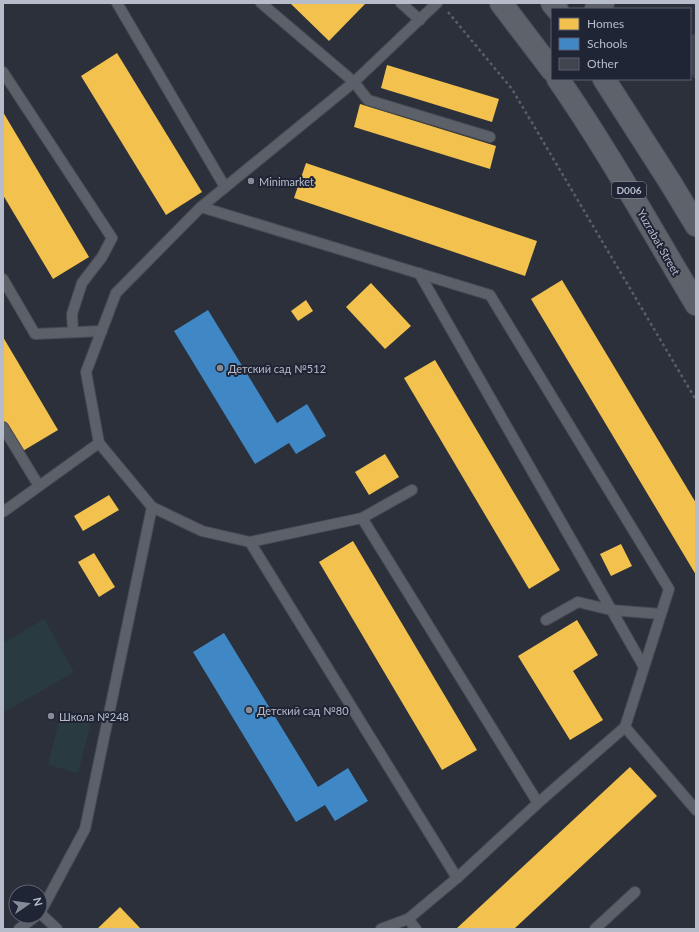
<svg xmlns="http://www.w3.org/2000/svg" width="699" height="932" viewBox="0 0 699 932" font-family="Lato,sans-serif">
	<style>
		.green { fill: #293a40 }
		.homes { fill: #f2c14e }
		.schools { fill: #3f88c5 }
		.building { fill: #40444c }
		.lines { fill: none; stroke-linecap: round; stroke-linejoin: round }
		.lane-casing { stroke: #484b52; stroke-width: 12 }
		.secondary-casing { stroke: #484b52; stroke-width: 24 }
		.primary-casing { stroke: #4a4d57; stroke-width: 24 }
		.path { stroke: #595e65; stroke-width: 2.5; stroke-dasharray: 3 3; stroke-linecap: butt }
		.lane { stroke: #5c6068; stroke-width: 10 }
		.secondary { stroke: #5b5e66; stroke-width: 22 }
		.primary { stroke: #5e626a; stroke-width: 22 }
		.poi-dot { fill: #868b98; stroke: #1f2535; stroke-width: 1.5 }
		.labels { text-anchor: middle; dominant-baseline: central; stroke-width: 4; stroke-linejoin: round; paint-order: stroke }
		.shield { fill: #1f2535; stroke: #898f9d; stroke-width: 1 }
		.shield-label { font-size: 10px; font-weight: bold; fill: #b7bcca }
		.poi-label { font-size: 11px; fill: #b7bcca; stroke: #1f2535; text-anchor: start }
		.street-label { font-size: 11px; fill: #b7bcca; stroke: #1f2535 }
	</style>
	<rect width="100%" height="100%" fill="#2c303a"/>
	<g class="green">
		<path d="M 44,619 L 74,672 L 3,713 L 3,643 Z"/>
		<path d="M 61,712 L 92,719 L 78,773 L 48,765 Z"/>
	</g>
	<g class="homes">
		<path d="M 290,3 L 366,3 L 329,41 Z"/>
		<path d="M 117,53 L 202,192 L 166,215 L 81,76 Z"/>
		<path d="M 387,65 L 499,99 L 492,122 L 381,88 Z"/>
		<path d="M 360,104 L 496,146 L 490,169 L 354,127 Z"/>
		<path d="M 3,112 L 89,257 L 53,279 L 3,195 Z"/>
		<path d="M 306,163 L 537,241 L 525,276 L 294,198 Z"/>
		<path d="M 562,280 L 696,503 L 696,575 L 531,299 Z"/>
		<path d="M 371,283 L 411,326 L 385,349 L 346,307 Z"/>
		<path d="M 306,300 L 313,311 L 298,321 L 291,311 Z"/>
		<path d="M 3,337 L 58,430 L 21,452 L 3,420 Z"/>
		<path d="M 435,360 L 560,570 L 529,589 L 404,378 Z"/>
		<path d="M 385,454 L 399,477 L 369,495 L 355,472 Z"/>
		<path d="M 109,495 L 119,510 L 83,531 L 74,516 Z"/>
		<path d="M 353,541 L 477,750 L 442,770 L 319,562 Z"/>
		<path d="M 621,544 L 632,566 L 611,576 L 600,554 Z"/>
		<path d="M 94,553 L 115,587 L 99,597 L 78,562 Z"/>
		<path d="M 577,620 L 598,655 L 573,671 L 603,720 L 570,740 L 518,656 Z"/>
		<path d="M 630,767 L 657,796 L 514,929 L 456,929 Z"/>
		<path d="M 120,907 L 141,929 L 97,929 Z"/>
	</g>
	<g class="schools">
		<path d="M 208,310 L 277,423 L 307,404 L 326,436 L 296,454 L 289,443 L 255,464 L 174,331 Z"/>
		<path d="M 224,633 L 318,787 L 348,768 L 368,801 L 335,821 L 325,805 L 296,822 L 193,652 Z"/>
	</g>
	<path class="building" d="M 696,33 L 696,81 L 690,71 L 690,36 Z"/>
	<g class="lines">
		<defs>
			<g id="lane">
				<path d="M 117,3 L 225,187"/>
				<path d="M 261,3 L 354,82 L 368,100 L 490,137"/>
				<path d="M 401,3 L 420,20"/>
				<path d="M 3,72 L 112,238 L 102,257 L 82,283 L 72,314 L 73,332"/>
				<path d="M 201,207 L 490,295 L 669,589 L 625,727"/>
				<path d="M 419,273 L 644,667"/>
				<path d="M 3,279 L 35,334 L 102,331"/>
				<path d="M 3,427 L 39,486"/>
				<path d="M 412,490 L 362,518 L 250,542 L 202,531 L 152,507 L 99,443 L 86,372 L 116,293 L 201,207 L 354,82 L 437,3"/>
				<path d="M 3,512 L 99,443"/>
				<path d="M 362,518 L 538,803"/>
				<path d="M 250,542 L 457,878"/>
				<path d="M 546,620 L 578,602 L 611,610 L 661,614"/>
				<path d="M 40,913 L 85,829 L 152,507"/>
				<path d="M 40,913 L 57,929"/>
				<path d="M 19,929 L 36,916"/>
				<path d="M 381,929 L 408,919"/>
				<path d="M 416,929 L 408,919 L 457,878 L 538,803 L 625,727 L 696,810"/>
				<path d="M 595,929 L 635,892"/>
			</g>
			<path id="secondary" d="M 596,9 L 603,3"/>
			<g id="primary">
				<path d="M 501,3 L 552,70"/>
				<path d="M 552,3 L 557,9"/>
				<path d="M 558,79 C 608,151 651,229 696,304"/>
				<path d="M 604,79 L 670,182 L 696,225"/>
			</g>
		</defs>
		<use href="#lane" class="lane-casing"/>
		<use href="#secondary" class="secondary-casing"/>
		<use href="#primary" class="primary-casing"/>
		<path class="path" d="M 448,12 L 512,89 L 696,400"/>
		<use href="#lane" class="lane"/>
		<use href="#secondary" class="secondary"/>
		<use href="#primary" class="primary"/>
	</g>
	<g class="poi-dot">
		<circle cx="251" cy="181" r="4"/>
		<circle cx="220" cy="368" r="4"/>
		<circle cx="249" cy="710" r="4"/>
		<circle cx="51" cy="716" r="4"/>
	</g>
	<g class="labels">
		<rect class="shield" x="612" y="182" width="34" height="16" rx="3"/>
		<g class="shield-label">
			<text x="629" y="190">D006</text>
		</g>
		<g class="poi-label">
			<text x="259" y="181">Minimarket</text>
			<text x="228" y="368">Детский сад №512</text>
			<text x="257" y="710">Детский сад №80</text>
			<text x="59" y="716">Школа №248</text>
		</g>
		<g class="street-label">
			<text transform="translate(659 242) rotate(60)">Yuzrabat Street</text>
		</g>
	</g>
	<rect width="699" height="932" fill="none" stroke="#b7bcca" stroke-width="8"/>
	<rect x="551" y="8" width="140" height="72" fill="#1f2535" stroke="#5c6171"/>
	<rect x="559" y="18" width="20" height="12" fill="#f2c14e" stroke="#5c6171"/>
	<text x="587" y="28" font-size="12" fill="#b7bcca">Homes</text>
	<rect x="559" y="38" width="20" height="12" fill="#3f88c5" stroke="#5c6171"/>
	<text x="587" y="48" font-size="12" fill="#b7bcca">Schools</text>
	<rect x="559" y="58" width="20" height="12" fill="#40444c" stroke="#5c6171"/>
	<text x="587" y="68" font-size="12" fill="#b7bcca">Other</text>
	<g transform="translate(28 904) rotate(77)"><circle r="19" fill="#1f2535" stroke="#5c6171"/>
	<path d="M0-3L7 15L0 10L-7 15Z" fill="#868b98"/>
	<text y="-6" font-size="11" font-weight="bold" text-anchor="middle" fill="#b7bcca">N</text>
	</g>
</svg>
